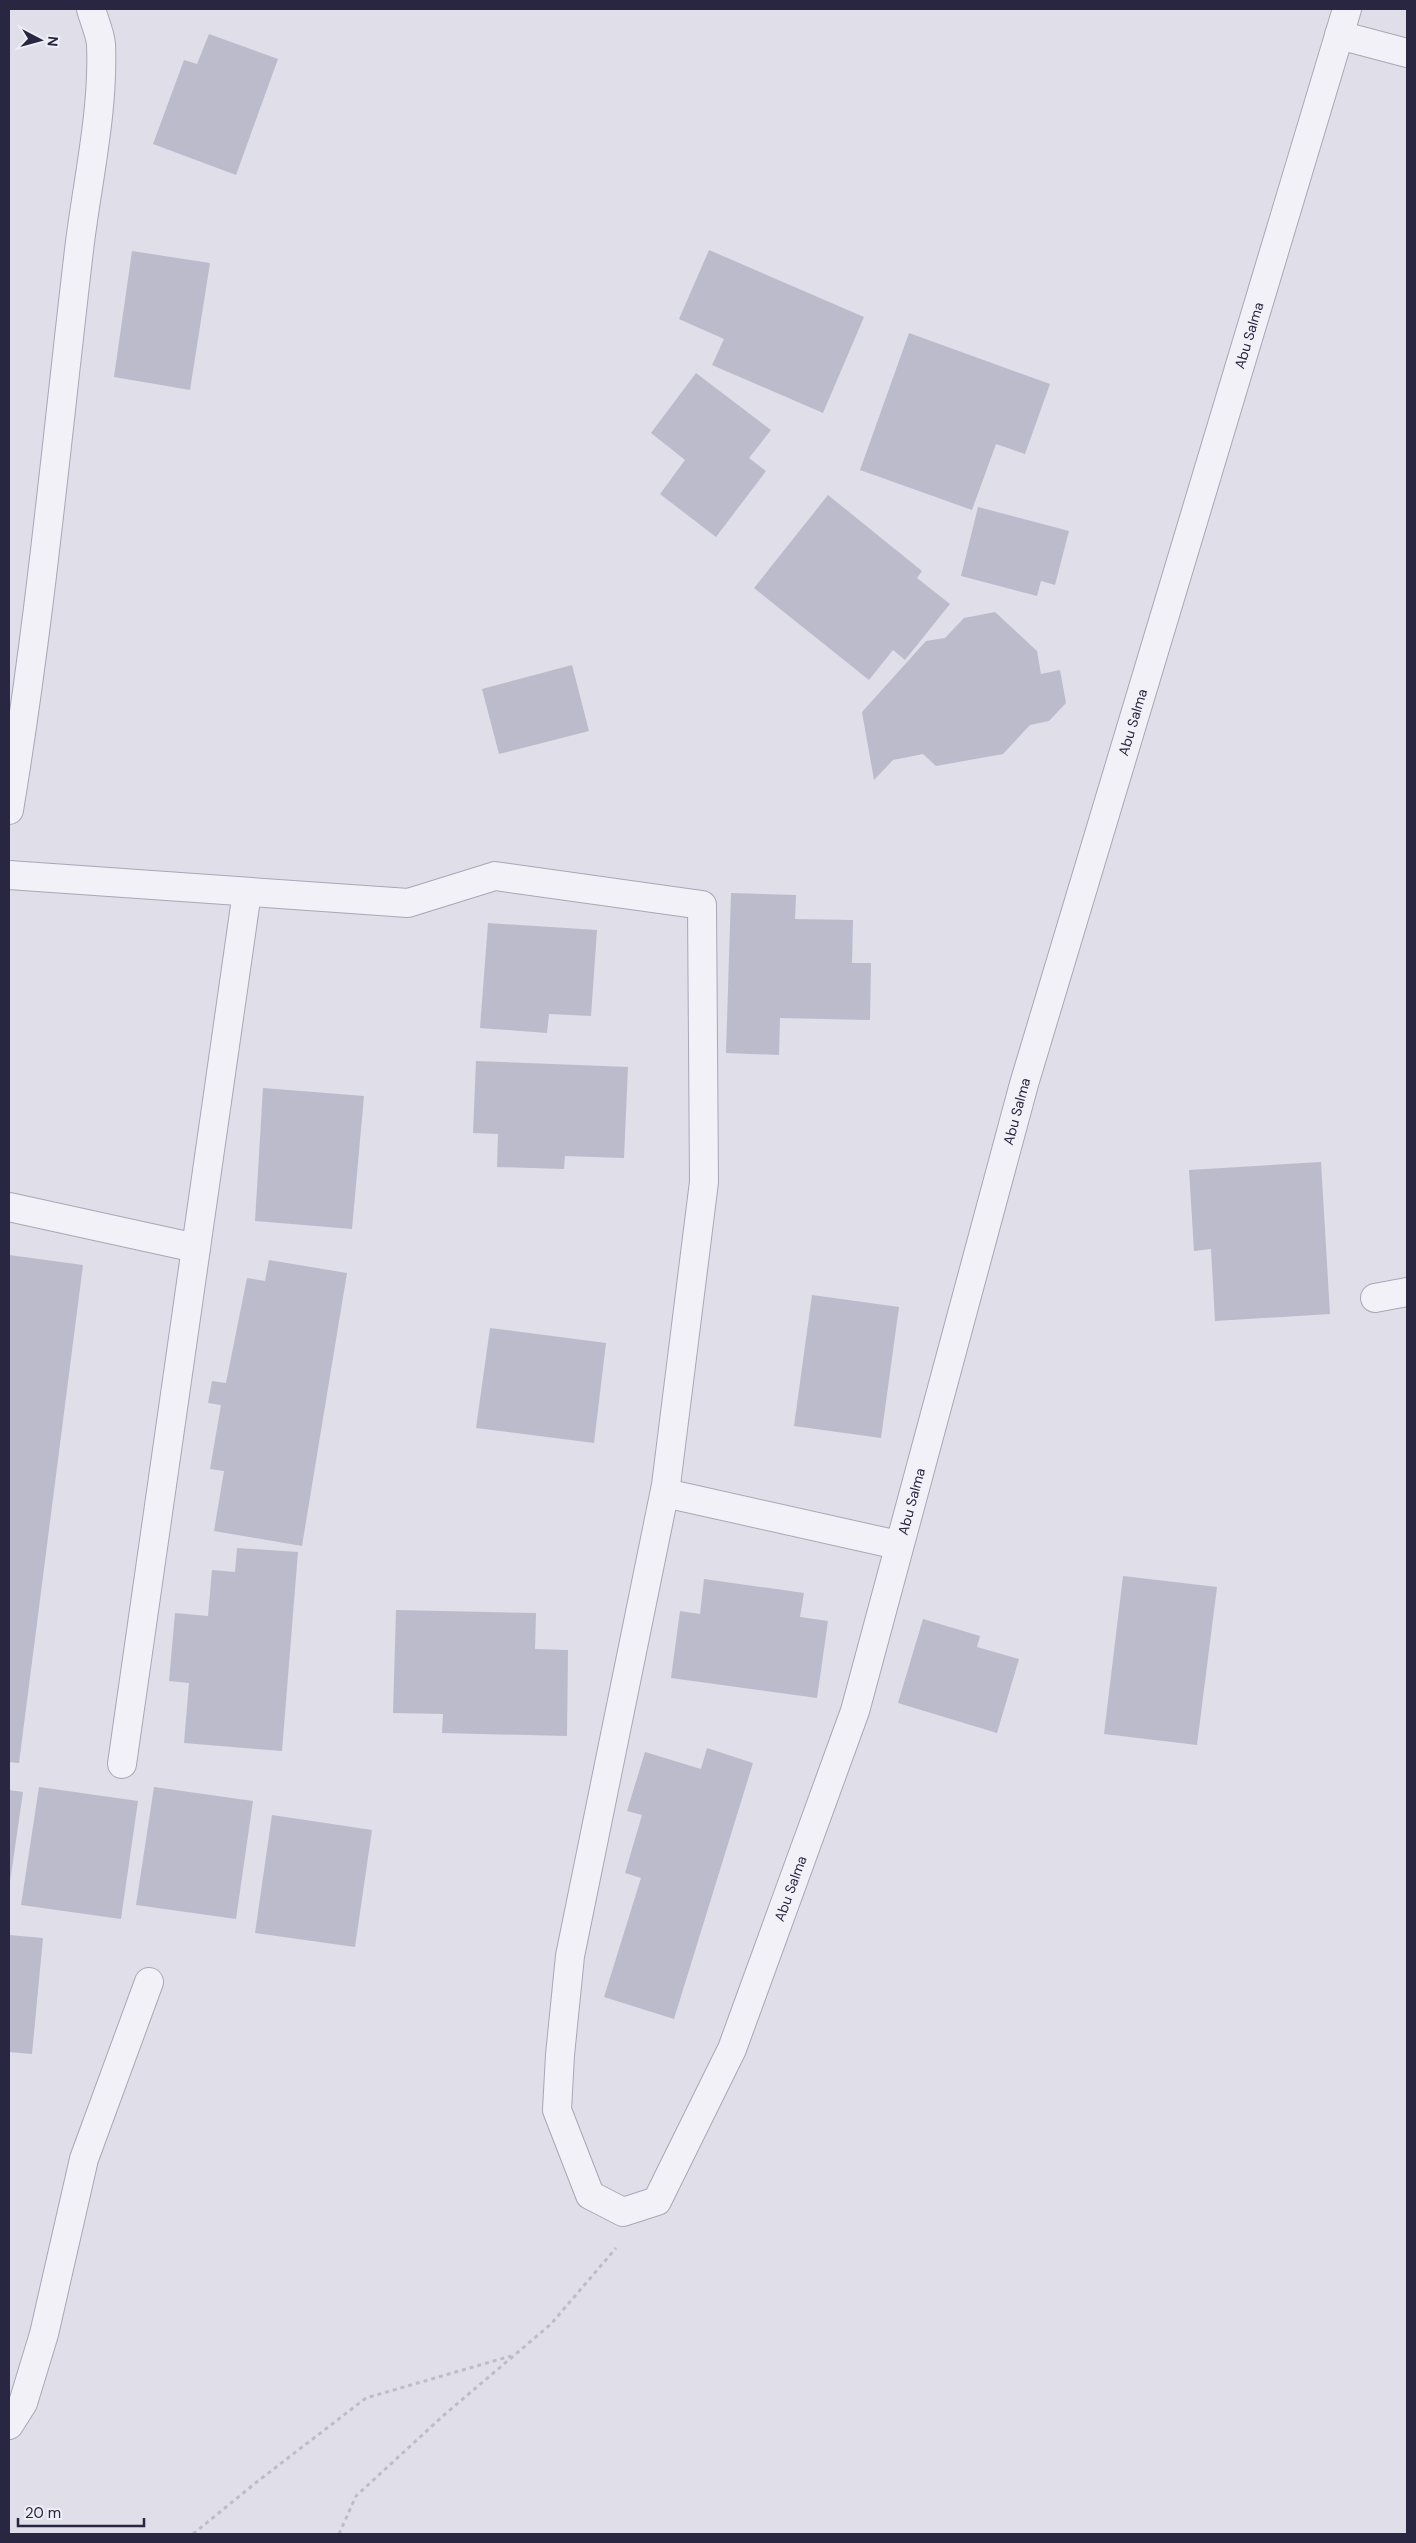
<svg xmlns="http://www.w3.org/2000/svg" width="1416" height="2543" viewBox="0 0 1416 2543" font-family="'DM Sans',sans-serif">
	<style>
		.building { fill: #bcbbcc }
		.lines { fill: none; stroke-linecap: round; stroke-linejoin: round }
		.street-casing { stroke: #a8a7b7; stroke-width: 30 }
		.path { stroke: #bdbcc8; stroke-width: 3; stroke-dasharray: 4 4; stroke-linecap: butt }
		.street { stroke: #f2f1f7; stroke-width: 28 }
		.labels { text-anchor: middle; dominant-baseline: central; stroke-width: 4; stroke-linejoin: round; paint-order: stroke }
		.street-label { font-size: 14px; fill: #282641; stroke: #eeeef6 }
	</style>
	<rect width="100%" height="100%" fill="#dfdee9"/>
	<g class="building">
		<path d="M 209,34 L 278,59 L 236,175 L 153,144 L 184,60 L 197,64 Z"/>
		<path d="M 709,250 L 864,317 L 823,413 L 712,365 L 724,339 L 679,319 Z"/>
		<path d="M 132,251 L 210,263 L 190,390 L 114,377 Z"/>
		<path d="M 909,333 L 1050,384 L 1025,454 L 996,444 L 972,510 L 860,470 Z"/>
		<path d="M 696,373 L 771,430 L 749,458 L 766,471 L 716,537 L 660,494 L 685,460 L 651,433 Z"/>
		<path d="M 828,495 L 922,571 L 917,578 L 950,604 L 905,660 L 893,650 L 869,680 L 754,588 Z"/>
		<path d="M 978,507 L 1069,531 L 1055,585 L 1041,581 L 1037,596 L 961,576 Z"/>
		<path d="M 995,612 L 1037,651 L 1041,674 L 1060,670 L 1066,703 L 1049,721 L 1030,725 L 1003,754 L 936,766 L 923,754 L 893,760 L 874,780 L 862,712 L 926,641 L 945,638 L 964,618 Z"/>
		<path d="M 572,665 L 589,731 L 499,754 L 482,689 Z"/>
		<path d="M 731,893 L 796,895 L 795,919 L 853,920 L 852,963 L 871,963 L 870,1020 L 780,1018 L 779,1055 L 726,1053 Z"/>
		<path d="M 488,923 L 597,930 L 591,1016 L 549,1014 L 547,1033 L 480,1028 Z"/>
		<path d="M 476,1061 L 628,1067 L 624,1158 L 565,1156 L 564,1169 L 497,1167 L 498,1134 L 473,1133 Z"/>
		<path d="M 263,1088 L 364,1096 L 352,1229 L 255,1221 Z"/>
		<path d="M 1321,1162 L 1330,1314 L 1215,1321 L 1211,1249 L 1194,1251 L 1189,1170 Z"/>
		<path d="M 9,1255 L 83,1265 L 19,1763 L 9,1762 Z"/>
		<path d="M 269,1260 L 347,1273 L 302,1546 L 214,1531 L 224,1471 L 210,1469 L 221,1405 L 208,1403 L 212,1381 L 226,1383 L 247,1278 L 265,1281 Z"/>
		<path d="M 812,1295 L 899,1307 L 881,1438 L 794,1426 Z"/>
		<path d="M 490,1328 L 606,1343 L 594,1443 L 476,1428 Z"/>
		<path d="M 237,1548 L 298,1552 L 282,1751 L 184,1743 L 189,1683 L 169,1681 L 175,1613 L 208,1616 L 212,1570 L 235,1572 Z"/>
		<path d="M 1123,1576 L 1217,1587 L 1197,1745 L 1104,1734 Z"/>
		<path d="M 704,1579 L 804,1593 L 800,1617 L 828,1621 L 817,1698 L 671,1678 L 680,1611 L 700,1614 Z"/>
		<path d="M 396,1610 L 536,1613 L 535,1649 L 568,1650 L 567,1736 L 442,1733 L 443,1714 L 393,1713 Z"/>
		<path d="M 923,1619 L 980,1636 L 977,1647 L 1019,1659 L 997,1733 L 898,1703 Z"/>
		<path d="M 707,1748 L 753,1763 L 674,2019 L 604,1997 L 641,1878 L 625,1873 L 642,1815 L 627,1811 L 645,1752 L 701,1769 Z"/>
		<path d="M 39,1787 L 138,1801 L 121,1919 L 21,1905 Z"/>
		<path d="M 154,1787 L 253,1801 L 236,1919 L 136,1905 Z"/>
		<path d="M 9,1790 L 23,1792 L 10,1882 L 9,1882 Z"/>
		<path d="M 272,1815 L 372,1830 L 355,1947 L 255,1933 Z"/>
		<path d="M 9,1935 L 43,1938 L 32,2054 L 9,2052 Z"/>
	</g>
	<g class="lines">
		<defs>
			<g id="street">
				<path d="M 1339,35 L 1407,53"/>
				<path d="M 9,810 C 40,624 57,437 79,250 C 87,183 104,111 101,44 C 100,33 94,20 91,9"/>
				<path id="s1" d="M 9,875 L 408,903 L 495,876 L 702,905 L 704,1182 L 666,1485 L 570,1956 L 560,2055 L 557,2110 L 590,2195 L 623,2212 L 657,2201 L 732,2049 L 855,1711 L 1024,1084 L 1347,9"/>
				<path d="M 9,1207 L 196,1248"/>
				<path d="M 1375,1298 L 1407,1292"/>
				<path d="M 665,1493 L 898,1545"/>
				<path d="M 122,1764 L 247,892"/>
				<path d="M 9,2425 L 23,2403 L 44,2334 L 84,2159 L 149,1982"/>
			</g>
		</defs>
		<use href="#street" class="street-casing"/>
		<g class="path">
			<path d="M 193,2534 L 258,2481 L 366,2398 L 511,2356"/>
			<path d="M 339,2534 L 356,2496 L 444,2415 L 551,2324 L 616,2248"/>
		</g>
		<use href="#street" class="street"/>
	</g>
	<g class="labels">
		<g class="street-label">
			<text stroke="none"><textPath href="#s1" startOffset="4042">Abu Salma</textPath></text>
			<text stroke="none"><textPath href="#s1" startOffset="3638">Abu Salma</textPath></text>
			<text stroke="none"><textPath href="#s1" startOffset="3232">Abu Salma</textPath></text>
			<text stroke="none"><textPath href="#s1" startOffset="2828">Abu Salma</textPath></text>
			<text stroke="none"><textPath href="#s1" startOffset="2422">Abu Salma</textPath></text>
		</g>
	</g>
	<rect width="1416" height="2543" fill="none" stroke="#282641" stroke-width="20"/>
	<g transform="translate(40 40) rotate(96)" stroke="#eeeef6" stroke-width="4" paint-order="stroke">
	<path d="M0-4L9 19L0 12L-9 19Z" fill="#282641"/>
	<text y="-8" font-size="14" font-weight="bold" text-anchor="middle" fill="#282641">N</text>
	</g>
	<path d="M18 2518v8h126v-8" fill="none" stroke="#282641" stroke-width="2.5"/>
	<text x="25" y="2518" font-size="15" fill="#282641" stroke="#eeeef6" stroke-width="4" paint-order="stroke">20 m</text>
</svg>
